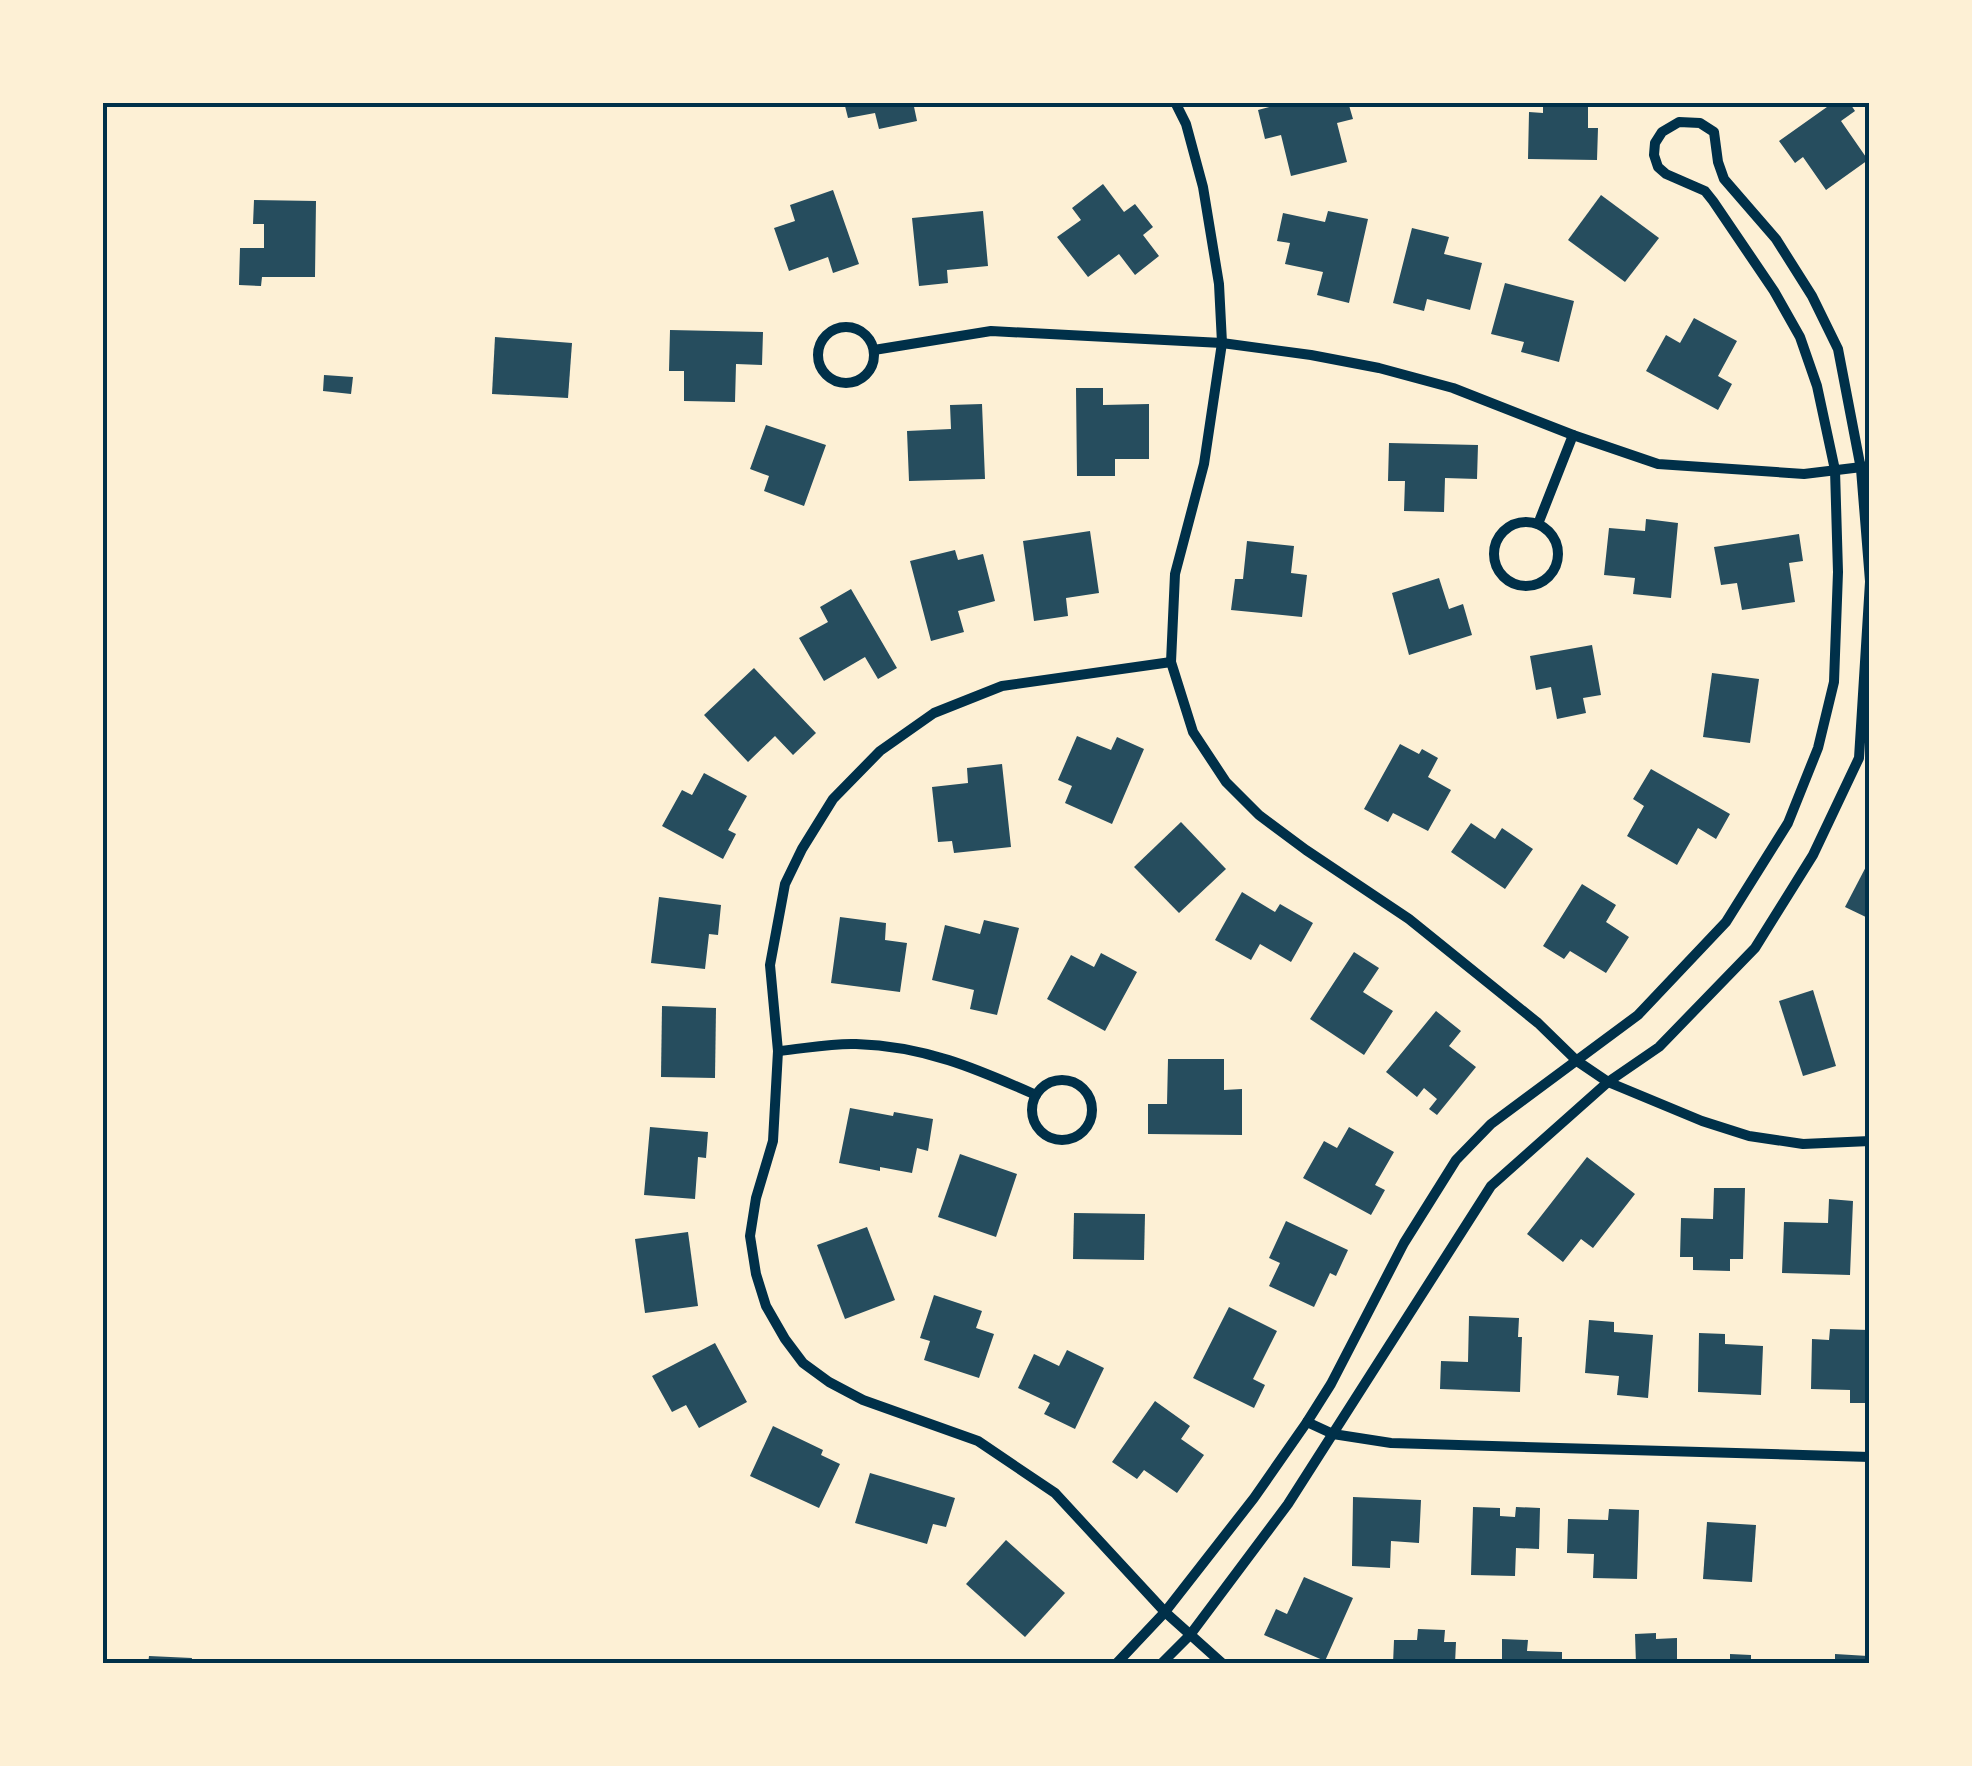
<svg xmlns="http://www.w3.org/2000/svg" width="1972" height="1766" viewBox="0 0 1972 1766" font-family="'Public Sans',sans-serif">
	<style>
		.building { fill: #264d5e }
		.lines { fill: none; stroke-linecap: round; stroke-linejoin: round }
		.minor { stroke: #003049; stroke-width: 10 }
		.neatline { fill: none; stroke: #003049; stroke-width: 4 }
	</style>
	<rect width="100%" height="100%" fill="#fdf0d5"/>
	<g class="building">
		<path d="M 844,102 L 913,102 L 917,121 L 879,129 L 875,113 L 848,118 Z"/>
		<path d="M 1288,102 L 1348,102 L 1353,119 L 1337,123 L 1347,162 L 1291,176 L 1281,135 L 1265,139 L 1258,110 Z"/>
		<path d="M 1543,102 L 1588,102 L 1588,128 L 1598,128 L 1597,160 L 1528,159 L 1529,112 L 1543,113 Z"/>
		<path d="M 1834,102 L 1849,102 L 1855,111 L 1841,121 L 1868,160 L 1826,190 L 1803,157 L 1795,163 L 1779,141 Z"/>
		<path d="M 1103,184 L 1124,212 L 1135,204 L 1153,227 L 1143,235 L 1159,256 L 1135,275 L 1119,254 L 1088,277 L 1057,237 L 1081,220 L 1072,208 Z"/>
		<path d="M 833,190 L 859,264 L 833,273 L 828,257 L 789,271 L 774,228 L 795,221 L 790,205 Z"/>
		<path d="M 1601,195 L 1659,238 L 1625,282 L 1568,240 Z"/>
		<path d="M 254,200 L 316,201 L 315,277 L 262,277 L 261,286 L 239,285 L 240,248 L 264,248 L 264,224 L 253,224 Z"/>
		<path d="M 983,211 L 988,266 L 947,270 L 948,283 L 919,286 L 912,218 Z"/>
		<path d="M 1328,211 L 1368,219 L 1349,303 L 1317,295 L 1323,272 L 1285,264 L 1290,243 L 1277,241 L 1283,213 L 1325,222 Z"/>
		<path d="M 1412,228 L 1449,237 L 1444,254 L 1482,263 L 1470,310 L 1427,299 L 1424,311 L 1393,303 Z"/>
		<path d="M 1505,283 L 1574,301 L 1559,362 L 1521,352 L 1524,342 L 1491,334 Z"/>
		<path d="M 1694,318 L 1737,341 L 1718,376 L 1732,384 L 1718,410 L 1646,371 L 1666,335 L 1680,343 Z"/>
		<path d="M 670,330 L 763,332 L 762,365 L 736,364 L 735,402 L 684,401 L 684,371 L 669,371 Z"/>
		<path d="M 495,337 L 572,343 L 568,398 L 492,394 Z"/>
		<path d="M 324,375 L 353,377 L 351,394 L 323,391 Z"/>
		<path d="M 1076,388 L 1103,388 L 1103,405 L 1149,404 L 1149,459 L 1115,459 L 1115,476 L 1077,476 Z"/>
		<path d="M 982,404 L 985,479 L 909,481 L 907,431 L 951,429 L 950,405 Z"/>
		<path d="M 766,425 L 826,445 L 804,506 L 764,491 L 769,476 L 750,469 Z"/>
		<path d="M 1389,443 L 1478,445 L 1477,479 L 1445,478 L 1444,512 L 1404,511 L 1405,481 L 1388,481 Z"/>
		<path d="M 1646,519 L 1678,523 L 1671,598 L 1633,594 L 1635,578 L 1604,575 L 1609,528 L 1645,531 Z"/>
		<path d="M 1090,531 L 1099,593 L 1066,598 L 1068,616 L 1034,621 L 1023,541 Z"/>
		<path d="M 1799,534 L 1803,561 L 1789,563 L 1795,602 L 1742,610 L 1737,583 L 1721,585 L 1714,547 Z"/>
		<path d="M 1247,541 L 1294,546 L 1291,573 L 1307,575 L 1302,617 L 1231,610 L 1235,579 L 1243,579 Z"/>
		<path d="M 955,550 L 958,560 L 983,554 L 995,601 L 958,611 L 964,632 L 931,641 L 910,561 Z"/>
		<path d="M 1439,578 L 1449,609 L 1463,604 L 1472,635 L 1409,655 L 1392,593 Z"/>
		<path d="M 851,589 L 897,668 L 878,679 L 865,657 L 824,681 L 799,638 L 828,622 L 820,607 Z"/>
		<path d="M 1592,645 L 1601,695 L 1583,698 L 1586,713 L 1557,719 L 1551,687 L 1536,690 L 1530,656 Z"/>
		<path d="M 754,668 L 816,733 L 793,755 L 775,736 L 748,762 L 704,715 Z"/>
		<path d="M 1712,673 L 1759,679 L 1750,743 L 1703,737 Z"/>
		<path d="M 1077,736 L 1111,750 L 1117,737 L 1144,749 L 1112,824 L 1065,803 L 1072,786 L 1058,780 Z"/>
		<path d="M 1400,744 L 1419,754 L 1422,749 L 1438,758 L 1428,777 L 1451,790 L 1428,831 L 1393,813 L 1388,822 L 1364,809 Z"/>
		<path d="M 1002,764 L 1011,847 L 954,853 L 952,841 L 938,842 L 932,787 L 968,783 L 967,768 Z"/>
		<path d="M 1651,769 L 1730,814 L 1716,839 L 1698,828 L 1677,865 L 1627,836 L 1644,806 L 1633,799 Z"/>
		<path d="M 704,773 L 747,796 L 728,830 L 736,834 L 723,859 L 662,826 L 682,790 L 692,795 Z"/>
		<path d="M 1181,822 L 1226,869 L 1179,913 L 1134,867 Z"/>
		<path d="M 1471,823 L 1495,839 L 1502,828 L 1533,849 L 1505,889 L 1451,852 Z"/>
		<path d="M 1870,859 L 1870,919 L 1845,907 Z"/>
		<path d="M 1582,884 L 1616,905 L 1606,922 L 1629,937 L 1606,973 L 1570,951 L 1564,959 L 1543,946 Z"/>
		<path d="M 1242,892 L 1275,912 L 1280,904 L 1313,923 L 1291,962 L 1260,944 L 1251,960 L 1215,940 Z"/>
		<path d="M 659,897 L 721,905 L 718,935 L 709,934 L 705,969 L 651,963 Z"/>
		<path d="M 840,917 L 886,923 L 885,940 L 907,943 L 900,992 L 831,983 Z"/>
		<path d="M 984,920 L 1019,928 L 997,1015 L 970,1009 L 974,990 L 932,980 L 945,925 L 980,934 Z"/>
		<path d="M 1354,952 L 1379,968 L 1363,992 L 1393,1011 L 1364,1055 L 1310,1019 Z"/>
		<path d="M 1101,953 L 1137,972 L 1105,1031 L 1047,999 L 1071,955 L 1094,967 Z"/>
		<path d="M 1813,990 L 1836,1066 L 1803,1076 L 1779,1001 Z"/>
		<path d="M 662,1006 L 716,1008 L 715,1078 L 661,1077 Z"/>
		<path d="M 1436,1011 L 1461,1031 L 1449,1046 L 1476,1067 L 1437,1115 L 1429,1109 L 1437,1099 L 1424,1088 L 1417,1097 L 1386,1072 Z"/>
		<path d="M 1168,1059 L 1224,1059 L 1224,1090 L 1242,1089 L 1242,1135 L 1148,1134 L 1148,1104 L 1167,1104 Z"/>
		<path d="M 850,1108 L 893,1116 L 894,1112 L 933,1119 L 928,1151 L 917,1148 L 912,1173 L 880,1167 L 880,1171 L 839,1163 Z"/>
		<path d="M 650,1127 L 708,1132 L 706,1158 L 698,1157 L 695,1199 L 644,1195 Z"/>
		<path d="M 1349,1127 L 1394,1152 L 1375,1185 L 1385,1190 L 1371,1215 L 1303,1178 L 1324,1141 L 1337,1148 Z"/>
		<path d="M 960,1154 L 1017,1174 L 996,1237 L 938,1217 Z"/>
		<path d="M 1587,1157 L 1635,1194 L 1593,1248 L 1581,1239 L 1563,1262 L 1527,1234 Z"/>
		<path d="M 1714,1188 L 1745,1188 L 1743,1259 L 1730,1259 L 1730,1271 L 1693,1270 L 1693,1257 L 1680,1257 L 1681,1218 L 1713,1219 Z"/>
		<path d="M 1829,1199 L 1853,1201 L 1850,1275 L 1782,1273 L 1784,1222 L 1828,1223 Z"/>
		<path d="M 1074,1213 L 1145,1214 L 1144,1260 L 1073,1259 Z"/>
		<path d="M 1286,1221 L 1348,1250 L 1336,1276 L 1330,1273 L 1314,1307 L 1269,1286 L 1280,1263 L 1269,1258 Z"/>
		<path d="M 867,1227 L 895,1300 L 845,1319 L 817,1245 Z"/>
		<path d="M 688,1232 L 698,1306 L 645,1313 L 635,1239 Z"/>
		<path d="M 934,1295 L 982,1311 L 976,1328 L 994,1334 L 979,1378 L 924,1360 L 930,1341 L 920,1338 Z"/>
		<path d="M 1229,1307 L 1277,1331 L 1253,1379 L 1265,1385 L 1254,1408 L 1193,1378 Z"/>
		<path d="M 1469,1316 L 1519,1318 L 1518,1337 L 1522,1337 L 1520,1392 L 1440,1389 L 1441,1361 L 1468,1362 Z"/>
		<path d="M 1589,1320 L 1614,1322 L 1614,1332 L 1653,1335 L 1648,1398 L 1617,1395 L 1619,1376 L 1585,1373 Z"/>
		<path d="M 1830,1329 L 1870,1330 L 1870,1403 L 1850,1403 L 1850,1390 L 1811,1389 L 1812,1339 L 1829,1340 Z"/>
		<path d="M 1699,1333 L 1725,1334 L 1725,1344 L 1763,1346 L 1761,1395 L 1698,1392 Z"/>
		<path d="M 715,1343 L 747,1402 L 699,1428 L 686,1405 L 672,1412 L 652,1376 Z"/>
		<path d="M 1067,1350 L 1104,1368 L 1075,1429 L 1044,1414 L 1050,1403 L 1018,1388 L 1034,1354 L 1059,1366 Z"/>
		<path d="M 1155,1401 L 1190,1426 L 1181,1439 L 1204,1455 L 1177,1493 L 1144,1470 L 1137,1479 L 1112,1462 Z"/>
		<path d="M 773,1426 L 823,1450 L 821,1455 L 840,1464 L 819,1508 L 750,1476 Z"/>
		<path d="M 870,1473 L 955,1498 L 946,1527 L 933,1524 L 927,1544 L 855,1523 Z"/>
		<path d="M 1353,1497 L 1421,1500 L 1419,1543 L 1391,1541 L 1390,1568 L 1352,1566 Z"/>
		<path d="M 1473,1507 L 1500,1508 L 1500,1516 L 1515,1517 L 1516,1507 L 1540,1508 L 1539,1549 L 1516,1548 L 1515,1576 L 1471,1575 Z"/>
		<path d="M 1609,1509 L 1639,1510 L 1637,1579 L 1593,1578 L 1594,1554 L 1567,1553 L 1568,1519 L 1608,1520 Z"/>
		<path d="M 1707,1522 L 1756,1525 L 1752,1582 L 1703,1579 Z"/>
		<path d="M 1006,1540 L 1065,1593 L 1025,1637 L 966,1584 Z"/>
		<path d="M 1304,1577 L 1353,1598 L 1325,1661 L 1264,1635 L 1276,1609 L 1287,1614 Z"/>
		<path d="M 1418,1629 L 1445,1630 L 1444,1642 L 1456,1642 L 1455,1664 L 1393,1664 L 1394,1640 L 1417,1640 Z"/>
		<path d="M 1656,1633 L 1656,1639 L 1677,1638 L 1677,1664 L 1636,1664 L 1635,1634 Z"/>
		<path d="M 1502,1639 L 1528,1640 L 1527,1651 L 1562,1652 L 1562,1664 L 1502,1664 Z"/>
		<path d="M 1730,1654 L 1751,1655 L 1751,1664 L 1730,1664 Z"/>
		<path d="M 1835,1654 L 1868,1656 L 1868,1664 L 1835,1664 Z"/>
		<path d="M 149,1656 L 192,1658 L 191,1664 L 148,1664 Z"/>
	</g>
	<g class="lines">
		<g class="minor">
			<path d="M 1175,102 L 1186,124 L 1203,187 L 1219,284 L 1222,343 L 1204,464 L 1175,574 L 1171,662 L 1193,732 L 1226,782 L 1259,815 L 1306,850 L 1409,919 L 1538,1023 L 1577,1061 L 1608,1082 L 1702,1121 L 1749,1136 L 1803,1144 L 1870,1141"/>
			<circle cx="846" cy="355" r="28"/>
			<path d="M 874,350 L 991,331 L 1222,343 L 1311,355 L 1379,368 L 1453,388 L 1573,435 L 1658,464 L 1804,474 L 1870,466"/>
			<circle cx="1526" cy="554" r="32"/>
			<path d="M 1538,524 L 1573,435"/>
			<path d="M 1171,662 L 1002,686 L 934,713 L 880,751 L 833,799 L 802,849 L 785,884 L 770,965 L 778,1051 L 773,1141 L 756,1198 L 750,1236 L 756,1274 L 766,1306 L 785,1339 L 803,1363 L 829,1382 L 863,1400 L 978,1441 L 1055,1493 L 1165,1612 L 1223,1664"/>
			<path d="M 778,1051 C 803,1049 830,1043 856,1044 C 924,1046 975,1068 1036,1095"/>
			<circle cx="1062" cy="1110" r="30"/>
			<path d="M 1307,1422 L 1333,1434 L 1391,1443 L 1870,1457"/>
			<path d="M 1116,1664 L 1165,1612 L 1254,1498 L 1307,1422 L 1331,1384 L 1404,1243 L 1456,1160 L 1491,1124 L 1638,1015 L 1726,922 L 1788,823 L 1818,748 L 1834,682 L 1838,572 L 1835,470 L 1817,386 L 1800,337 L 1774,291 L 1713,201 L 1705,191 L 1666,174 L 1658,167 L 1654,155 L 1655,143 L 1662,132 L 1679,122 L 1700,123 L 1714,132 L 1718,162 L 1724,179 L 1776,239 L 1812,296 L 1838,349 L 1861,469 L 1870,581"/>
			<path d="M 1161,1664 L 1190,1635 L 1288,1504 L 1491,1186 L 1608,1082 L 1659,1047 L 1755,948 L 1813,855 L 1859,758 L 1870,582"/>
		</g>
	</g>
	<rect width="1972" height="1766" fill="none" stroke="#fdf0d5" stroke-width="210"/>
	<rect x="105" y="105" width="1762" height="1556" class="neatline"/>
</svg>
